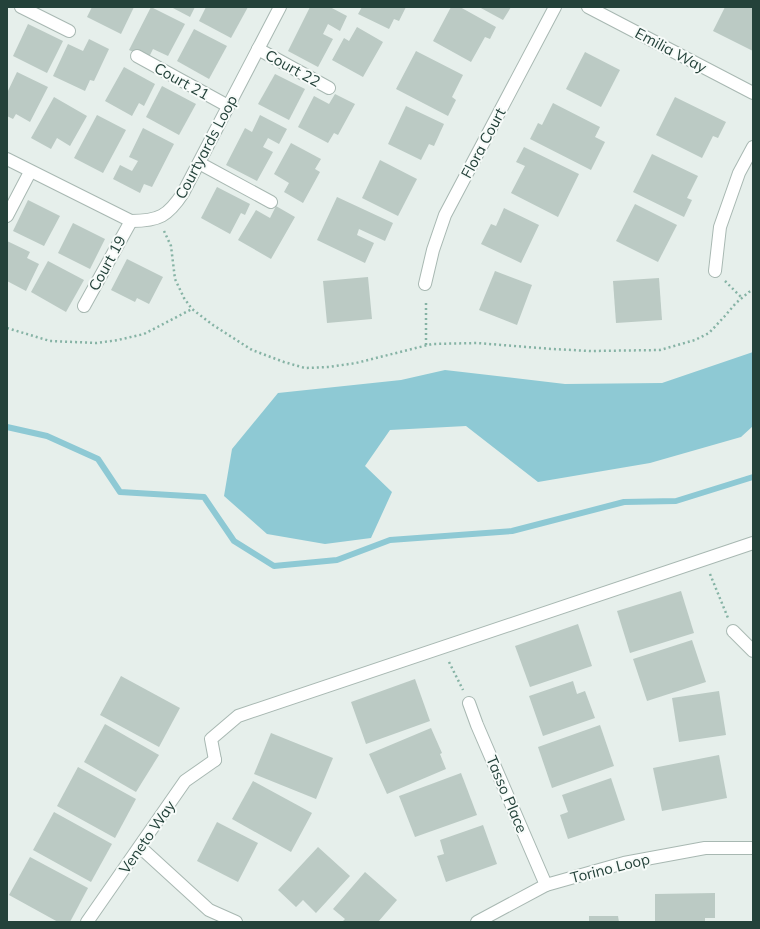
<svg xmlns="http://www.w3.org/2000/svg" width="760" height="929" viewBox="0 0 760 929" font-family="Mulish,sans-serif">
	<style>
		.water { fill: #8ec9d4 }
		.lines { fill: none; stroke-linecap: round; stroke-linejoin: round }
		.stream { stroke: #8ec9d4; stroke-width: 6 }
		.building { fill: #bbcac4 }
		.service-casing { stroke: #a8b8b2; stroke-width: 14 }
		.minor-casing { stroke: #a8b8b2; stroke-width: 14 }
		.path { stroke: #86b3a5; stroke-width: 2.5; stroke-dasharray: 2 3; stroke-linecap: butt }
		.service { stroke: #fff; stroke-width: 12 }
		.minor { stroke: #fff; stroke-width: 12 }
		.labels { text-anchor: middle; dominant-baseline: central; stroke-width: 4; stroke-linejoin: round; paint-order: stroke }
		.street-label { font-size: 15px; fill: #24423a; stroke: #f7fbf9 }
	</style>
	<rect width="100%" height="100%" fill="#e6efeb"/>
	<path class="water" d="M 753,352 L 753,426 L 741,437 L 650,463 L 538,482 L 466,426 L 390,430 L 365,466 L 392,492 L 371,538 L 325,544 L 267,534 L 224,496 L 232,449 L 278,393 L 401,380 L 445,370 L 565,384 L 662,383 Z"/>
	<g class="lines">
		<path class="stream" d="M 7,427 L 47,436 L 98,459 L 120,492 L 204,497 L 234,541 L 274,566 L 337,560 L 390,540 L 512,531 L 624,502 L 676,501 L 753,477"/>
	</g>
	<g class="building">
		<path d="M 92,7 L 134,7 L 121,34 L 87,17 Z"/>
		<path d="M 151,7 L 185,24 L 168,56 L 153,49 L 148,59 L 129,50 Z"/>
		<path d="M 171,7 L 195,7 L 190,17 Z"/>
		<path d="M 206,7 L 248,7 L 231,38 L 199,21 Z"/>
		<path d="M 310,7 L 330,7 L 347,16 L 340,31 L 328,24 L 323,34 L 333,39 L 318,67 L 288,51 Z"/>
		<path d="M 362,7 L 406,7 L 399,21 L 394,19 L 389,29 L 358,14 Z"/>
		<path d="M 451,7 L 460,7 L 496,27 L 490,39 L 485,37 L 471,62 L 433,41 Z"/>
		<path d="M 479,7 L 511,7 L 503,20 Z"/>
		<path d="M 725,7 L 753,7 L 753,51 L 713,31 Z"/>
		<path d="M 28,24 L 63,41 L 47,73 L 13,56 Z"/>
		<path d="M 357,27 L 383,42 L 363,77 L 332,60 L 344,38 L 349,41 Z"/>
		<path d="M 194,29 L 227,46 L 209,79 L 177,61 Z"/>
		<path d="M 89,39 L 109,49 L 94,81 L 90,80 L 85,91 L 53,76 L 68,44 L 83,51 Z"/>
		<path d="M 416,51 L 463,75 L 452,97 L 456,100 L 448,116 L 396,89 Z"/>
		<path d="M 585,52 L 620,70 L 601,107 L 566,89 Z"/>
		<path d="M 124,67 L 155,84 L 144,106 L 139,103 L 132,116 L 105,101 Z"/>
		<path d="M 17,72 L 48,87 L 30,122 L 16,114 L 13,119 L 7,116 L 7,93 Z"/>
		<path d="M 275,74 L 305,89 L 289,120 L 258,104 Z"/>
		<path d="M 162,86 L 196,104 L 179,135 L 146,117 Z"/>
		<path d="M 335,94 L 355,104 L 338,135 L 334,133 L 328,143 L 298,127 L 314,96 L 329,104 Z"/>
		<path d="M 54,97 L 87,116 L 70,146 L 57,138 L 51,149 L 31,138 Z"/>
		<path d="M 675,97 L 726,122 L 718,138 L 713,136 L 702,158 L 656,135 Z"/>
		<path d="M 553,103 L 600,127 L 595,137 L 605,142 L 591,170 L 530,139 L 538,123 L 542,125 Z"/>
		<path d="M 406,106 L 444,124 L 434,146 L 429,144 L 421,160 L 388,144 Z"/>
		<path d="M 97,115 L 126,130 L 103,173 L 74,158 Z"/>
		<path d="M 260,115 L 287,129 L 279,144 L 268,138 L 263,147 L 273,152 L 257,181 L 226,165 L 245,128 L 252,132 Z"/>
		<path d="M 143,128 L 174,144 L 152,187 L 144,184 L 140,193 L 113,179 L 120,165 L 132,171 L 138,161 L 129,157 Z"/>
		<path d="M 291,143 L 321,159 L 315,169 L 320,172 L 303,203 L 284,192 L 289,183 L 274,174 Z"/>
		<path d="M 524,147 L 579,174 L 558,217 L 511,193 L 525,166 L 516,162 Z"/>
		<path d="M 652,154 L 698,176 L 687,198 L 692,200 L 684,217 L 633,192 Z"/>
		<path d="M 380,160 L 417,179 L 398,216 L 362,198 Z"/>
		<path d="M 217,187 L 250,204 L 245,215 L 241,213 L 230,234 L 201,218 Z"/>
		<path d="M 337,197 L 393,223 L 385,241 L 359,229 L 357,235 L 374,243 L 365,263 L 317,240 Z"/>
		<path d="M 28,200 L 60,216 L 44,246 L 13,231 Z"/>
		<path d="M 635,204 L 677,225 L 658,262 L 616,241 Z"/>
		<path d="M 276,206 L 295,217 L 271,259 L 238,240 L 256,210 L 270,218 Z"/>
		<path d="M 504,208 L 539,225 L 521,263 L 481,244 L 491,224 L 496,226 Z"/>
		<path d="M 73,223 L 105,239 L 90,269 L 58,253 Z"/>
		<path d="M 7,241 L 30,252 L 27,258 L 39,264 L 26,291 L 7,281 Z"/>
		<path d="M 127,259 L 163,277 L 149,304 L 137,298 L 135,302 L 111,290 Z"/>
		<path d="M 48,261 L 84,280 L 66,312 L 31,292 Z"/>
		<path d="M 495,271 L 532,285 L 517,325 L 479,310 Z"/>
		<path d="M 368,277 L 372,319 L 327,323 L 323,281 Z"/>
		<path d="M 659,278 L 662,320 L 616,323 L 613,281 Z"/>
		<path d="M 681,591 L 694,633 L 630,653 L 617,611 Z"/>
		<path d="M 578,624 L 592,666 L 530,687 L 515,646 Z"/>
		<path d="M 692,640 L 706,682 L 647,701 L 633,659 Z"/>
		<path d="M 121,676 L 180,708 L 159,747 L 100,715 Z"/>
		<path d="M 415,679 L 430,721 L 366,744 L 351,702 Z"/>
		<path d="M 573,681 L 577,694 L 585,691 L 595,718 L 543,736 L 529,696 Z"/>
		<path d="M 719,691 L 726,735 L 679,742 L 672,698 Z"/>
		<path d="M 105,724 L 159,755 L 136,792 L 84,762 Z"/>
		<path d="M 600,725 L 614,766 L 552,788 L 538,747 Z"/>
		<path d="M 431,728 L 442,753 L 440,754 L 446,769 L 387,794 L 369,754 Z"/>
		<path d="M 271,733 L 333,758 L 316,799 L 254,774 Z"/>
		<path d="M 719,755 L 727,798 L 662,811 L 653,768 Z"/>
		<path d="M 78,767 L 136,799 L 115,838 L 57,806 Z"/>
		<path d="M 461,773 L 477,815 L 415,837 L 399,796 Z"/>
		<path d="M 611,778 L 625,820 L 568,839 L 560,815 L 568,812 L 562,795 Z"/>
		<path d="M 253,781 L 312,813 L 291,852 L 232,819 Z"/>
		<path d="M 54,812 L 112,844 L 91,882 L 33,850 Z"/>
		<path d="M 217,822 L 258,843 L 238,882 L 197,861 Z"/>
		<path d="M 483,825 L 497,864 L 446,882 L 437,856 L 444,854 L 440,840 Z"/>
		<path d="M 318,847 L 350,876 L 316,913 L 303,900 L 296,907 L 278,890 Z"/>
		<path d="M 30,857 L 88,888 L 70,922 L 58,922 L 9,895 Z"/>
		<path d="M 365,872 L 397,900 L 378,922 L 342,922 L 345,919 L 333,909 Z"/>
		<path d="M 715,893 L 715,918 L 705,918 L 705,922 L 655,922 L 655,894 Z"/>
		<path d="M 589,916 L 618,916 L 619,922 L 589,922 Z"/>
	</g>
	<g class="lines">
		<defs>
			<path id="service" d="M 215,760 L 211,739 L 238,716 L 753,543"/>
			<g id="minor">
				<path d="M 21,7 L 69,31"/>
				<path d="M 588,7 L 753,93"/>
				<path d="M 258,49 L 329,88"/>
				<path d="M 137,56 L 228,106"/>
				<path d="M 7,159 L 131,221 C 159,221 168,216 183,193 L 280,7"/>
				<path d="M 199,163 L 271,202"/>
				<path d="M 7,216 L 30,172"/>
				<path d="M 715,271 L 720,227 L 739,173 L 753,147"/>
				<path d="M 425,284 L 433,250 L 445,215 L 555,7"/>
				<path d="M 84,306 L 131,221"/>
				<path d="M 733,631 L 753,651"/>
				<path d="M 469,703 L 477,725 L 546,885"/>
				<path d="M 140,847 L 209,910 L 236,922"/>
				<path d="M 87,922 L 185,781 L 215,760"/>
				<path d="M 477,922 L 546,885 L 624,863 L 705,848 L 753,848"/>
			</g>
		</defs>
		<use href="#service" class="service-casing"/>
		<use href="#minor" class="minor-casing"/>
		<g class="path">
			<path d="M 164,231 L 171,246 L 175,279 L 184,298 L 192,309 L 213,325 L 252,350 L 284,362 L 305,368 L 329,367 L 356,363 L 432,344 L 477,343 L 552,349 L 591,351 L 660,350 L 695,340 L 709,333 L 724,317 L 736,303 L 749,292 L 753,290"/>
			<path d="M 725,281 L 742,298"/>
			<path d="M 7,328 L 50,341 L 97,343 L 118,340 L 144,334 L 192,309"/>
			<path d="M 426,345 L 426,300"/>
			<path d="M 710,574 L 728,618"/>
			<path d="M 449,662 L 463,690"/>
		</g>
		<use href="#service" class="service"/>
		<use href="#minor" class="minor"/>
	</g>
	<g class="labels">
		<g class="street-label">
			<text transform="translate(671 50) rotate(28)">Emilia Way</text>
			<text transform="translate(293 68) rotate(29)">Court 22</text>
			<text transform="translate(182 81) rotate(29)">Court 21</text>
			<text transform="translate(483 143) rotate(-62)">Flora Court</text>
			<text transform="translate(206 147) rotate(-62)">Courtyards Loop</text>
			<text transform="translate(107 263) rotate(-61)">Court 19</text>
			<text transform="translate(507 794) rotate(67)">Tasso Place</text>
			<text transform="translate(147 837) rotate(-55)">Veneto Way</text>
			<text transform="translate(610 868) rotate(-14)">Torino Loop</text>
		</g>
	</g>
	<rect width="760" height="929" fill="none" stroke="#24423a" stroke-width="16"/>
</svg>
